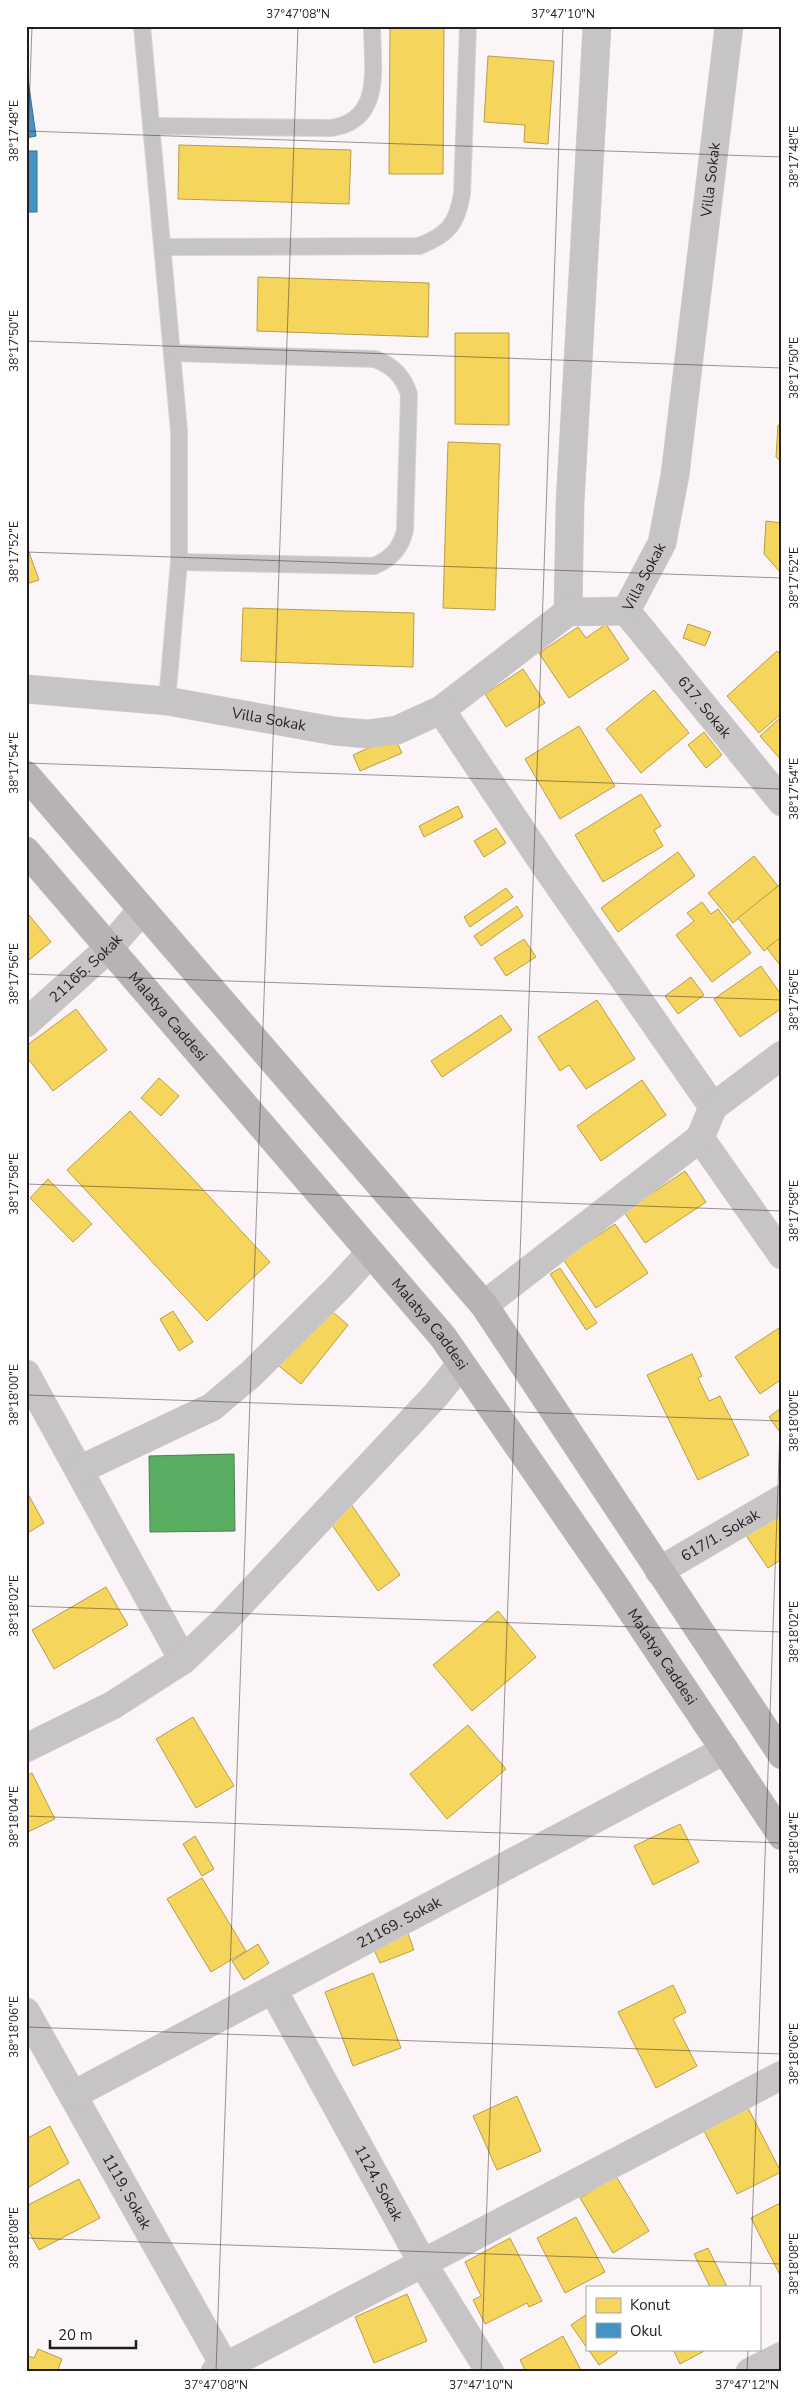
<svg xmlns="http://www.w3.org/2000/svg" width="808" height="2398" viewBox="0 0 808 2398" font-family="'Nunito Sans',sans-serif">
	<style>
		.homes { fill: #f6d55c; stroke: #b79e4a }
		.schools { fill: #4393c3; stroke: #397092 }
		.public { fill: #5aae61; stroke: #4a824e }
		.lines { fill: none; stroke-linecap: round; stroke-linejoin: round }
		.service-casing { stroke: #d8d3d5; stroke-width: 18 }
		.minor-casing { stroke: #d8d3d5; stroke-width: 29 }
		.primary-casing { stroke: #d8d3d5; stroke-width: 29 }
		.service { stroke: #c7c4c5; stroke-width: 16 }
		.minor { stroke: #c7c4c5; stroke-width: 28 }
		.primary { stroke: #b7b3b5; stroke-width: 28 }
		.ticks { fill: none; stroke: #231d20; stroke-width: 1; stroke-opacity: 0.45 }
		.labels { text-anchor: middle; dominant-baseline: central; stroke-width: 5; stroke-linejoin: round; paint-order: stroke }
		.street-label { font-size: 15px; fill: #231d20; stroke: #fff }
		.neatline { fill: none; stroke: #231d20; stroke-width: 2 }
		.ticks-label { font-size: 12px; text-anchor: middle; fill: #231d20 }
	</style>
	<rect width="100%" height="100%" fill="#fcf5f8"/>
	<g class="homes">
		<path d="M 390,26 L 444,26 L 443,174 L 389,174 Z"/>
		<path d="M 488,56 L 554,61 L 548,144 L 524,142 L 525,125 L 484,122 Z"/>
		<path d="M 179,145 L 351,150 L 349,204 L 178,199 Z"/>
		<path d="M 258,277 L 429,283 L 428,337 L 257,331 Z"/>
		<path d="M 455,333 L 509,333 L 509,425 L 455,424 Z"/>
		<path d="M 778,425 L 782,425 L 782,463 L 776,457 Z"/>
		<path d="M 448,442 L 500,444 L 495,610 L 443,608 Z"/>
		<path d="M 766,521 L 782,523 L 782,574 L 764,554 Z"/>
		<path d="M 26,544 L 39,580 L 26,584 Z"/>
		<path d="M 243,608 L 414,613 L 413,667 L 241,661 Z"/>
		<path d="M 606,624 L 629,659 L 569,698 L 539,653 L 578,627 L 586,638 Z"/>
		<path d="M 688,624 L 711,632 L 705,646 L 683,638 Z"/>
		<path d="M 777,651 L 782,656 L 782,713 L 759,733 L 727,696 Z"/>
		<path d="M 523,669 L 545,703 L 506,727 L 485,694 Z"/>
		<path d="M 654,690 L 689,733 L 641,773 L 606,729 Z"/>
		<path d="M 782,716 L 782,761 L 760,736 Z"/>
		<path d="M 579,726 L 615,786 L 560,819 L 525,759 Z"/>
		<path d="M 704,732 L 722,755 L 706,768 L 688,745 Z"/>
		<path d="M 394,736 L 402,753 L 360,771 L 353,755 Z"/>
		<path d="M 641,794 L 661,826 L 654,830 L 663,846 L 603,882 L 575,835 Z"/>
		<path d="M 458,806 L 463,817 L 424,837 L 419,826 Z"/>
		<path d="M 496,828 L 506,843 L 484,857 L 474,841 Z"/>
		<path d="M 678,852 L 695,876 L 618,932 L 601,908 Z"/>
		<path d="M 754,856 L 778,886 L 733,923 L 708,893 Z"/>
		<path d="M 782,883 L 782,936 L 764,951 L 738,918 Z"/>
		<path d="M 506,888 L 513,897 L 470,927 L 464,917 Z"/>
		<path d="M 702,902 L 711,914 L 718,909 L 751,953 L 712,982 L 676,935 L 694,921 L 687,913 Z"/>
		<path d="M 517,906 L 523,916 L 481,946 L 474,936 Z"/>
		<path d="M 29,915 L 51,942 L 29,960 L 26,957 L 26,917 Z"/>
		<path d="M 782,936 L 782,968 L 767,948 Z"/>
		<path d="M 524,939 L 536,957 L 506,976 L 494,958 Z"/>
		<path d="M 761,966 L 782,996 L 782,1008 L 740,1037 L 714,999 Z"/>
		<path d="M 691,977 L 704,995 L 678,1014 L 665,996 Z"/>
		<path d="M 597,1000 L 635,1059 L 586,1089 L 569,1065 L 560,1071 L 538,1037 Z"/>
		<path d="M 76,1009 L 107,1050 L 53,1091 L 26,1056 L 26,1046 Z"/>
		<path d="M 501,1015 L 512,1030 L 442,1077 L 431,1061 Z"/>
		<path d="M 159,1078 L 179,1096 L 161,1116 L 141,1098 Z"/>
		<path d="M 642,1080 L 666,1115 L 601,1161 L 577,1126 Z"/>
		<path d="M 130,1111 L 270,1262 L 207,1321 L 67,1170 Z"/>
		<path d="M 685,1171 L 706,1202 L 645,1243 L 624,1212 Z"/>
		<path d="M 48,1179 L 92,1224 L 73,1242 L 30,1198 Z"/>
		<path d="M 615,1224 L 648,1273 L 596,1308 L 563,1259 Z"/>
		<path d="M 560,1268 L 597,1323 L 586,1330 L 550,1274 Z"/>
		<path d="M 327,1307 L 348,1325 L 301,1384 L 279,1366 Z"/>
		<path d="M 173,1311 L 193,1342 L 179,1351 L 160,1319 Z"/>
		<path d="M 782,1326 L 782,1379 L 760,1394 L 735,1357 Z"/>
		<path d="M 692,1354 L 702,1376 L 698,1378 L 709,1401 L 720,1396 L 749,1455 L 698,1480 L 647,1375 Z"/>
		<path d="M 782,1407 L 782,1435 L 769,1417 Z"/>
		<path d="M 28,1494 L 44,1523 L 26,1534 L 26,1496 Z"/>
		<path d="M 348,1500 L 400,1575 L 378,1591 L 325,1515 Z"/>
		<path d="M 782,1510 L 782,1559 L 768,1568 L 745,1534 Z"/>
		<path d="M 106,1587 L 128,1625 L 54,1669 L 32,1630 Z"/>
		<path d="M 498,1611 L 536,1657 L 472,1711 L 433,1665 Z"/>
		<path d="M 193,1717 L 234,1786 L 196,1808 L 156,1739 Z"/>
		<path d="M 468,1725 L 506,1769 L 447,1819 L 410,1774 Z"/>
		<path d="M 32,1773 L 55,1819 L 26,1833 L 26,1776 Z"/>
		<path d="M 680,1824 L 699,1862 L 653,1885 L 634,1846 Z"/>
		<path d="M 195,1836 L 214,1869 L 202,1876 L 183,1844 Z"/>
		<path d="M 202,1878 L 246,1951 L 211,1972 L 167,1899 Z"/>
		<path d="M 407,1931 L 414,1950 L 380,1963 L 372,1945 Z"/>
		<path d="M 258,1944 L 269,1963 L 244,1980 L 232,1961 Z"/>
		<path d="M 373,1973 L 401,2048 L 353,2066 L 325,1992 Z"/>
		<path d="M 673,1985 L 686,2012 L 673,2019 L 697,2066 L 656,2088 L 618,2012 Z"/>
		<path d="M 517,2096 L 541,2151 L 497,2170 L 473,2116 Z"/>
		<path d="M 747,2106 L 781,2172 L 737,2194 L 703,2129 Z"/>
		<path d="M 50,2126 L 69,2163 L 26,2189 L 26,2139 Z"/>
		<path d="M 616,2176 L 649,2231 L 613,2253 L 580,2198 Z"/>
		<path d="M 79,2179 L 100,2218 L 39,2250 L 26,2226 L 26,2206 Z"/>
		<path d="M 782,2202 L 782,2279 L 751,2218 Z"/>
		<path d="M 576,2217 L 605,2272 L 565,2293 L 537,2238 Z"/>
		<path d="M 510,2238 L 542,2301 L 529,2307 L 527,2303 L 485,2324 L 473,2300 L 481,2296 L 465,2262 Z"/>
		<path d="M 708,2248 L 727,2287 L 710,2287 L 694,2254 Z"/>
		<path d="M 407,2294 L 427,2341 L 374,2363 L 355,2317 Z"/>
		<path d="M 587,2314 L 587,2348 L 571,2325 Z"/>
		<path d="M 563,2336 L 582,2372 L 526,2372 L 520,2360 Z"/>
		<path d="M 38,2349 L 62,2359 L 57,2372 L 26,2372 L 26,2355 L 34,2358 Z"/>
		<path d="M 588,2349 L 615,2349 L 617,2353 L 599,2365 Z"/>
		<path d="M 673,2349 L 708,2349 L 680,2364 Z"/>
	</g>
	<g class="schools">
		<path d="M 26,65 L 36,136 L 26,138 Z"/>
		<rect x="26" y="151" width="11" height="61"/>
	</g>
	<path class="public" d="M 234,1454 L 235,1531 L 150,1532 L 149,1456 Z"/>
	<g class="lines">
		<defs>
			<g id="service">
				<path d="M 142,26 L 179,431 L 179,562 L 167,701"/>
				<path d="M 151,126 L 331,128 C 384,121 372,66 372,26"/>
				<path d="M 163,247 L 419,246 C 448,235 457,224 462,194 L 468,26"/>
				<path d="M 174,353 L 375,359 C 393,366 403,376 409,394 L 405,530 C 401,548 391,559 374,566 L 179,562"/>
			</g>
			<g id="minor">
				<path id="s1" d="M 626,611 L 782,802"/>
				<path d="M 568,612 L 570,503 L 597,26"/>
				<path id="s2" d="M 26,689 L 167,701 L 334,731 L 367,734 L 397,730 L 441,710 L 568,612 L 626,611 L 662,543 L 675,475 L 729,26"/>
				<path d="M 441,710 L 546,867 L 713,1107"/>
				<path id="s3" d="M 26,1023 L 110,947 L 142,910"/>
				<path d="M 700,1138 L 782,1255"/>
				<path d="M 484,1305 L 700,1138 L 713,1107 L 782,1055"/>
				<path d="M 26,1374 L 183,1660"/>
				<path d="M 79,1470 L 212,1407 L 251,1374 L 338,1288 L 370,1253"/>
				<path id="s4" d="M 659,1571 L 782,1499"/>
				<path d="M 26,1748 L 113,1705 L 183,1660 L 225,1620 L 436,1395 L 461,1364"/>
				<path id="s5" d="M 273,1990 L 422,2262 L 490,2372"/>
				<path id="s6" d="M 26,2012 L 228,2372"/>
				<path id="s7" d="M 73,2095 L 725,1750"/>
				<path d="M 215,2372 L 782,2075"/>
				<path d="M 750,2372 L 782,2356"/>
			</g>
			<g id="primary">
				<path d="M 26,775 L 484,1305 L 782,1755"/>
				<path id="s8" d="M 26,851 L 443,1337 L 615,1586 L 782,1836"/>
			</g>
		</defs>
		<use href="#service" class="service-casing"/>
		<use href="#minor" class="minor-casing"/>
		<use href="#primary" class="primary-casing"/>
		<use href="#service" class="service"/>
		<use href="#minor" class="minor"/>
		<use href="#primary" class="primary"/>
	</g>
	<path class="ticks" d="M 26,131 L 782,157M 26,194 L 32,26M 26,341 L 782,368M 26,552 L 782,578M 26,763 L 782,789M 26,974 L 782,1000M 26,1184 L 782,1211M 26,1395 L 782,1421M 26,1606 L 782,1632M 26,1816 L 782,1843M 26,2027 L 782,2054M 26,2238 L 782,2264M 750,2287 L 782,1371M 216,2372 L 298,26M 481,2372 L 563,26M 747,2372 L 748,2349"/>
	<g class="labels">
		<g class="street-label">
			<text stroke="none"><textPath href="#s2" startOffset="1085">Villa Sokak</textPath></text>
			<text stroke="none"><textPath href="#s2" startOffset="680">Villa Sokak</textPath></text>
			<text stroke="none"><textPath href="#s1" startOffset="124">617. Sokak</textPath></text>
			<text stroke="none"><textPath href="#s2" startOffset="245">Villa Sokak</textPath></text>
			<text stroke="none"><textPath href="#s3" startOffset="81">21165. Sokak</textPath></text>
			<text stroke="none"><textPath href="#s8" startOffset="218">Malatya Caddesi</textPath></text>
			<text stroke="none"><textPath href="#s8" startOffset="622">Malatya Caddesi</textPath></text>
			<text stroke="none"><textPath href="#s4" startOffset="71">617/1. Sokak</textPath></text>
			<text stroke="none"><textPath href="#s8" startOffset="1028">Malatya Caddesi</textPath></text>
			<text stroke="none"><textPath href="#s7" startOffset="369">21169. Sokak</textPath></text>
			<text stroke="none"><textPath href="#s5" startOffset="220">1124. Sokak</textPath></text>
			<text stroke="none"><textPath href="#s6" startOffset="206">1119. Sokak</textPath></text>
		</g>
	</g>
	<rect width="808" height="2398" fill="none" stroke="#ffffff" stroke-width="55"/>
	<rect x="586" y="2286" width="175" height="65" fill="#ffffff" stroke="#a7a5a6"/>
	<rect x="596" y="2298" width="25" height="15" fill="#f6d55c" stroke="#a7a5a6"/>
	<text x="630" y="2310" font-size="15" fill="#231d20">Konut</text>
	<rect x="596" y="2323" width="25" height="15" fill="#4393c3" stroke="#a7a5a6"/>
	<text x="630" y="2336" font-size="15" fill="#231d20">Okul</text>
	<path d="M50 2340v8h86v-8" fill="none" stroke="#231d20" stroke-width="2.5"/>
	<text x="58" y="2340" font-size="15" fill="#231d20" stroke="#ffffff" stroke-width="4" paint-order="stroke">20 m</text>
	<rect x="28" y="28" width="752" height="2342" class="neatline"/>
	<g class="ticks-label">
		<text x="298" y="18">37°47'08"N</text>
		<text x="563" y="18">37°47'10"N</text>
		<text transform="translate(14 131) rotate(-90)" y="4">38°17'48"E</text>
		<text transform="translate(794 157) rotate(-90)" y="4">38°17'48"E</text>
		<text transform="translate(14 341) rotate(-90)" y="4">38°17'50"E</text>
		<text transform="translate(794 368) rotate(-90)" y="4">38°17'50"E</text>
		<text transform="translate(14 552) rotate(-90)" y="4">38°17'52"E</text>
		<text transform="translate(794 578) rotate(-90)" y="4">38°17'52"E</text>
		<text transform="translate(14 763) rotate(-90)" y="4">38°17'54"E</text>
		<text transform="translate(794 789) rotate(-90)" y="4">38°17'54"E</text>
		<text transform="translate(14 974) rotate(-90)" y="4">38°17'56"E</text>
		<text transform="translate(794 1000) rotate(-90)" y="4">38°17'56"E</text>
		<text transform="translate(14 1184) rotate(-90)" y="4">38°17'58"E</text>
		<text transform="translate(794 1211) rotate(-90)" y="4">38°17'58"E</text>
		<text transform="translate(14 1395) rotate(-90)" y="4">38°18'00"E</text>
		<text transform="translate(794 1421) rotate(-90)" y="4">38°18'00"E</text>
		<text transform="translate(14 1606) rotate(-90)" y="4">38°18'02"E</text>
		<text transform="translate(794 1632) rotate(-90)" y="4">38°18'02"E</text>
		<text transform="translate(14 1817) rotate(-90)" y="4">38°18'04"E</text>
		<text transform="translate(794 1843) rotate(-90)" y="4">38°18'04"E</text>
		<text transform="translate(14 2027) rotate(-90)" y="4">38°18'06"E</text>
		<text transform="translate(794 2054) rotate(-90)" y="4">38°18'06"E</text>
		<text transform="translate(14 2238) rotate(-90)" y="4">38°18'08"E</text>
		<text transform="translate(794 2264) rotate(-90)" y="4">38°18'08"E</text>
		<text x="216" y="2389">37°47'08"N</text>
		<text x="481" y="2389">37°47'10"N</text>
		<text x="747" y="2389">37°47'12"N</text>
	</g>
</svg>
